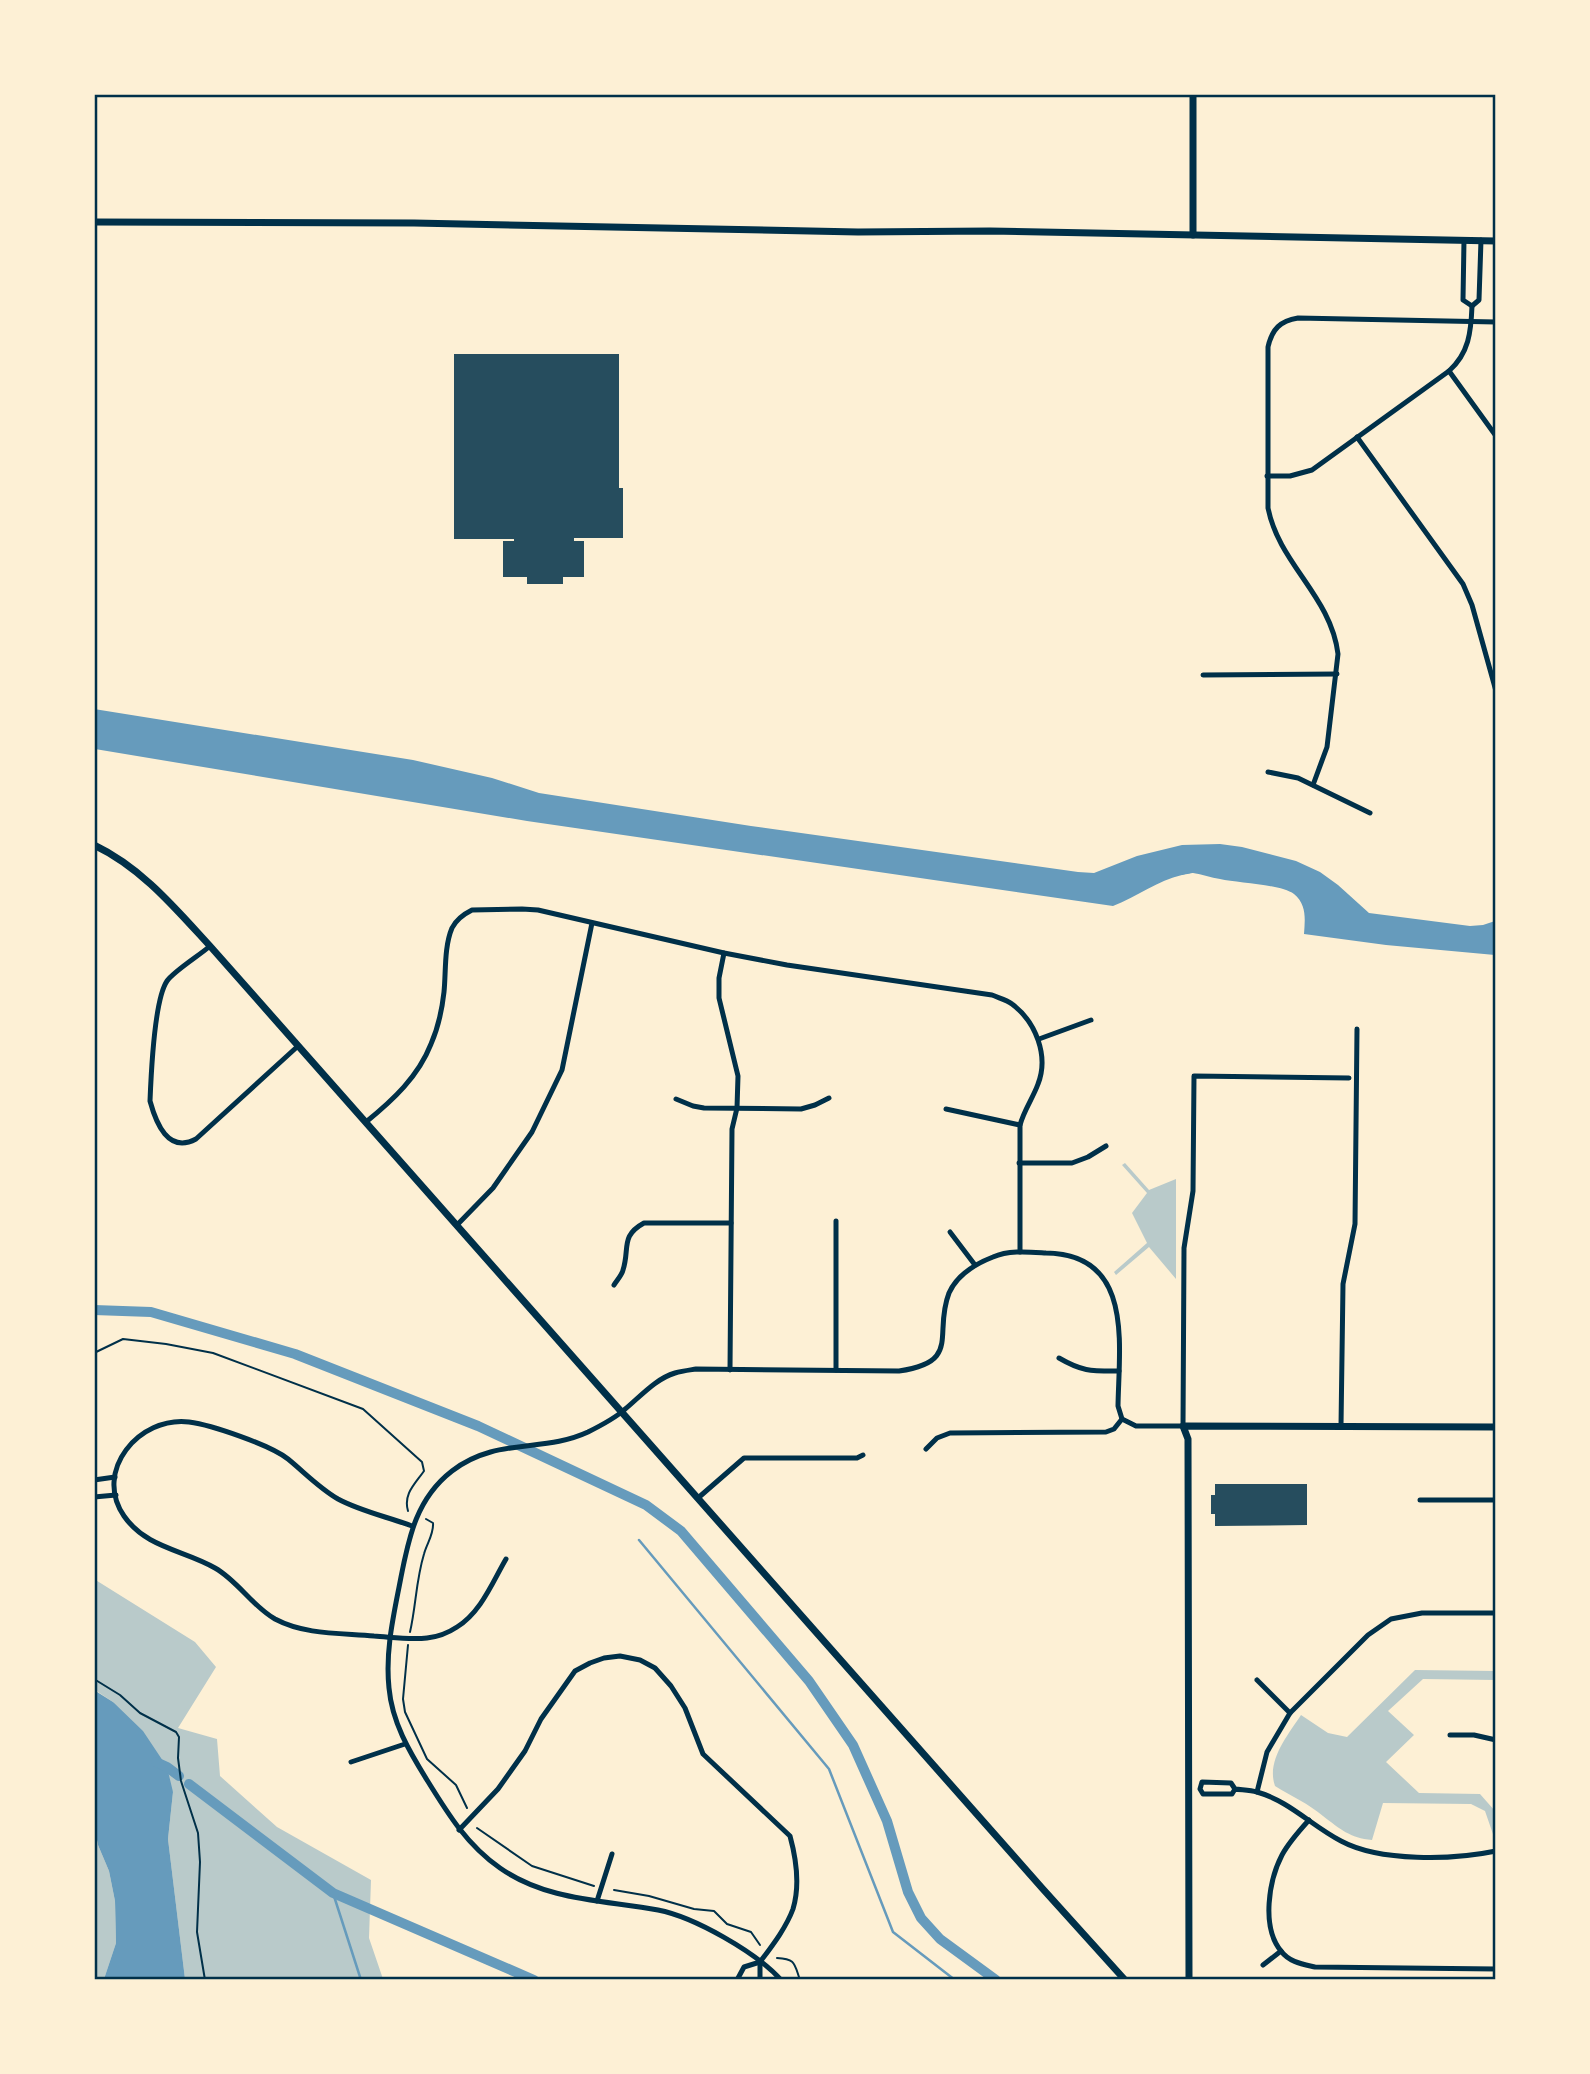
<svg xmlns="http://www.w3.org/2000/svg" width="1590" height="2074" viewBox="0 0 1590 2074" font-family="'Archivo Narrow',sans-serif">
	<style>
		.green { fill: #b9caca }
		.water { fill: #669bbc }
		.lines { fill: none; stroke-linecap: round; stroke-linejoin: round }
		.stream { stroke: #669bbc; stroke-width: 2.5 }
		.canal { stroke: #669bbc; stroke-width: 10 }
		.building { fill: #264d5e }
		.path { stroke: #003049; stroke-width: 2 }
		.minor { stroke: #003049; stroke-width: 5 }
		.tertiary { stroke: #003049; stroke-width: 7 }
		.neatline { fill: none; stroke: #003049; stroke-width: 2.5 }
	</style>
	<rect width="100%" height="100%" fill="#fdf0d5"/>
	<g class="green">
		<path d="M 1125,1163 L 1149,1190 L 1176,1179 L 1176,1279 L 1149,1247 L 1116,1275 L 1114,1272 L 1147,1243 L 1132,1213 L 1147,1193 L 1122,1165 Z"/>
		<path d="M 94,1579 L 195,1642 L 216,1667 L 178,1728 L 217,1739 L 220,1776 L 277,1827 L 371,1880 L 369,1938 L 383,1979 L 185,1979 L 168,1839 L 173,1792 L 113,1702 L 95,1690 Z"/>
		<path d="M 1415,1670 L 1495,1671 L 1495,1680 L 1423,1679 L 1388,1711 L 1414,1735 L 1386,1762 L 1419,1793 L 1480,1794 L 1495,1811 L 1495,1840 L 1485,1811 L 1471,1804 L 1383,1803 L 1372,1840 C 1350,1838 1340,1829 1323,1816 C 1309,1804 1291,1796 1275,1786 C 1266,1761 1288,1735 1301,1715 L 1328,1733 L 1347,1737 Z"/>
		<path d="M 94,1830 L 98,1845 L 109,1871 L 115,1901 L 116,1943 L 104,1979 L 95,1979 Z"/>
	</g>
	<g class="water">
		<path d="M 94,709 L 413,760 L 492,778 L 539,793 L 751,826 L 1078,872 L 1094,873 L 1137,856 L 1182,845 L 1220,844 L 1242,847 L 1296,861 L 1320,872 L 1338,885 L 1369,913 L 1470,926 L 1483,925 L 1495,921 L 1495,955 L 1386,945 L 1304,934 C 1305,919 1307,905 1294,894 C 1280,884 1237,883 1220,879 C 1211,878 1202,874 1193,873 C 1192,873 1183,875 1182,875 C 1158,880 1137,897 1113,906 L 527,821 L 95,749 Z"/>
		<path d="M 94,1690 L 113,1702 L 143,1731 L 167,1767 L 173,1792 L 168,1839 L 185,1979 L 104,1979 L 116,1943 L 115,1901 L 109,1871 L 98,1845 L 95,1830 Z"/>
	</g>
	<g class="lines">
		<g class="stream">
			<path d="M 639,1540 L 829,1769 L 893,1932 L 955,1980"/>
			<path d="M 333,1893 L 361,1980"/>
		</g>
		<g class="canal">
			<path d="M 94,1310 L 151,1312 L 295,1354 L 478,1426 L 646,1505 L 681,1531 L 809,1681 L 853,1745 L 887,1821 L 908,1892 L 921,1918 L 940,1939 L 996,1980"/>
			<path d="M 156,1762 L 167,1767 L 179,1776"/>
			<path d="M 189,1784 L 333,1893 L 534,1980"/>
		</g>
	</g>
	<g class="building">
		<path d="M 454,354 L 619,354 L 619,488 L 623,488 L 623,538 L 574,538 L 574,541 L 584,541 L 584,577 L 563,577 L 563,584 L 527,584 L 527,577 L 503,577 L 503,541 L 514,541 L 514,539 L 454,539 Z"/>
		<path d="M 1215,1484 L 1307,1484 L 1307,1525 L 1215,1526 L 1215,1514 L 1211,1514 L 1211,1495 L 1215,1495 Z"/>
	</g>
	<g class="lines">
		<g class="path">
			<path d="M 94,1353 L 123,1339 L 166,1344 L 213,1353 L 363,1409 L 422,1462 L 424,1471 C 415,1484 403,1494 408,1511"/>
			<path d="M 410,1632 C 416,1606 416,1580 424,1554 C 427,1543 434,1534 433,1523 L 426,1519"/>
			<path d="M 408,1645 L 403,1699 L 405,1712 L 427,1759 L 456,1785 L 467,1808"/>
			<path d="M 94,1679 L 120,1695 L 140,1713 L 176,1732 L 179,1737 L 178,1758 L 181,1781 L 198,1833 L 200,1862 L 197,1932 L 205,1980"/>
			<path d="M 477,1828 L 532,1866 L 594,1886"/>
			<path d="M 614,1890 L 649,1896 L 694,1909 L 714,1911 L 727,1924 L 751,1932 L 760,1945"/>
			<path d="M 777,1958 C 796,1959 794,1963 800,1980"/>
		</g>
		<g class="minor">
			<path d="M 1464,240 L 1463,300 L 1472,306 L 1479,300 L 1481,240"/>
			<path d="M 1449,371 L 1496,436"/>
			<path d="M 1357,437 L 1463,584 L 1472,605 L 1496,691"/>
			<path d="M 1267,476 L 1290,476 L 1312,470 L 1449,371 C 1469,353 1471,332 1472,306"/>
			<path d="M 1203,675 L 1337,674"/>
			<path d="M 1268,772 L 1298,778 L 1370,813"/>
			<path d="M 1313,785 L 1327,747 L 1338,654 C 1331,596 1279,564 1268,508 L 1268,347 C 1272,329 1280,321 1298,318 L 1496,322"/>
			<path d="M 210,946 C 200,955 174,971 167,981 C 154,1000 151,1076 150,1101 C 156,1123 168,1154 196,1139 L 298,1046"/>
			<path d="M 724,953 L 719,978 L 719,998 L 738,1076 L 737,1108 L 732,1129 L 730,1370"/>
			<path d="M 1039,1039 L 1091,1020"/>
			<path d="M 676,1099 L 693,1106 L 704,1108 L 801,1109 L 815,1105 L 829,1098"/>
			<path d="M 946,1109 L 1020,1125"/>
			<path d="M 366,1122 C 393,1100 418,1077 431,1044 C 438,1028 442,1010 444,992 C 446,972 444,947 452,928 C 456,920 464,914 472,910 L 522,909 L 538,910 L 724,953 L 787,965 L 992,995 C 999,998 1007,1000 1012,1004 C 1036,1022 1049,1056 1038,1084 C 1033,1098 1024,1110 1020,1125 L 1020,1252"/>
			<path d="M 1019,1163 L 1072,1163 L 1088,1157 L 1106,1146"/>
			<path d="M 457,1225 L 493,1188 L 532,1132 L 562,1070 L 592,923"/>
			<path d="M 950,1232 L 975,1265"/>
			<path d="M 614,1285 C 617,1280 622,1275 623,1270 C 630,1249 620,1236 644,1223 L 731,1223"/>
			<path d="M 1059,1358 C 1083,1372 1092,1371 1119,1371"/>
			<path d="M 836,1370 L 836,1221"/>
			<path d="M 1341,1426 L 1343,1284 L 1355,1224 L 1357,1029"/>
			<path d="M 926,1449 L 937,1438 L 950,1433 L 1106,1432 L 1114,1429 L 1122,1419"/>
			<path d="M 94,1480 L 115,1477"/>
			<path d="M 94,1497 L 116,1495"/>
			<path d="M 698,1498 L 744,1458 L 857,1458 L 863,1455"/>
			<path d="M 1420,1500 L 1496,1500"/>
			<path d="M 412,1526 C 388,1517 360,1511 338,1499 C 319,1488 304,1472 288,1459 C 270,1445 212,1425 189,1422 C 139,1416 93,1471 124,1516 C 146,1548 184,1550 215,1568 C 238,1581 252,1606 275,1619 C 305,1635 341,1633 374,1636 C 391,1637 409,1640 427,1638 C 437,1637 448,1633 457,1627 C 481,1612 492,1583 506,1559"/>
			<path d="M 1257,1680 L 1290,1713"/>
			<path d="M 1450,1735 L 1474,1735 L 1496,1740"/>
			<path d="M 351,1762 L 405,1744"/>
			<path d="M 1235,1789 L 1232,1794 L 1203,1794 L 1200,1789 L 1202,1782 L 1231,1783 L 1235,1789 C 1242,1790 1250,1790 1257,1792 C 1289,1801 1312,1826 1341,1841 C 1380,1862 1453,1860 1496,1851"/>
			<path d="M 1257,1792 L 1267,1752 L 1290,1713 L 1368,1635 L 1391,1619 L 1422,1613 L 1496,1613"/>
			<path d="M 1309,1820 C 1299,1831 1289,1842 1282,1855 C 1269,1880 1261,1927 1281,1951 C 1289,1962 1302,1964 1315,1967 L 1496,1969"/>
			<path d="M 459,1830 L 498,1789 L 525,1751 L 541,1719 L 575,1671 L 590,1663 L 604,1658 L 620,1656 L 640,1660 L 655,1668 L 671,1686 L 685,1708 L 703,1754 L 790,1836 C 796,1858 800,1886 793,1909 C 786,1928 772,1946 760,1962"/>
			<path d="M 597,1901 L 612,1854"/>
			<path d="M 1263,1965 L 1281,1951"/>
			<path d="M 737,1980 L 744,1967 L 760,1962"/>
			<path d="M 760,1980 L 760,1962"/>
			<path d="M 781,1980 C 756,1952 694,1917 658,1910 C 604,1900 547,1901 500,1868 C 467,1845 448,1814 427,1780 C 409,1751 392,1722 389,1688 C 385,1650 394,1614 401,1577 C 409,1536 417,1498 452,1471 C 496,1437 543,1453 588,1432 C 600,1426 614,1419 624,1410 C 640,1397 655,1379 675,1373 C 682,1371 690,1370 696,1369 L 899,1371 C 962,1362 933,1334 949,1293 C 957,1275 975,1264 993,1257 C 1009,1250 1029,1252 1046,1253 C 1134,1254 1119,1344 1118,1406 L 1122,1419 L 1136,1426 L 1183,1426 L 1184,1248 L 1193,1191 L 1194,1076 L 1349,1078"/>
		</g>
		<g class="tertiary">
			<path d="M 94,222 L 414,223 L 858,232 L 990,231 L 1496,241"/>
			<path d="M 1193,235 L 1193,94"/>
			<path d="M 94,845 C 142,868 175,908 210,946 L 1042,1888 L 1125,1980"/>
			<path d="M 1189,1980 L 1188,1439 L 1183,1426 L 1496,1427"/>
		</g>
	</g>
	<rect width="1590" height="2074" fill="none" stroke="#fdf0d5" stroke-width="192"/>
	<rect x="96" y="96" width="1398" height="1882" class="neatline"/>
</svg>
